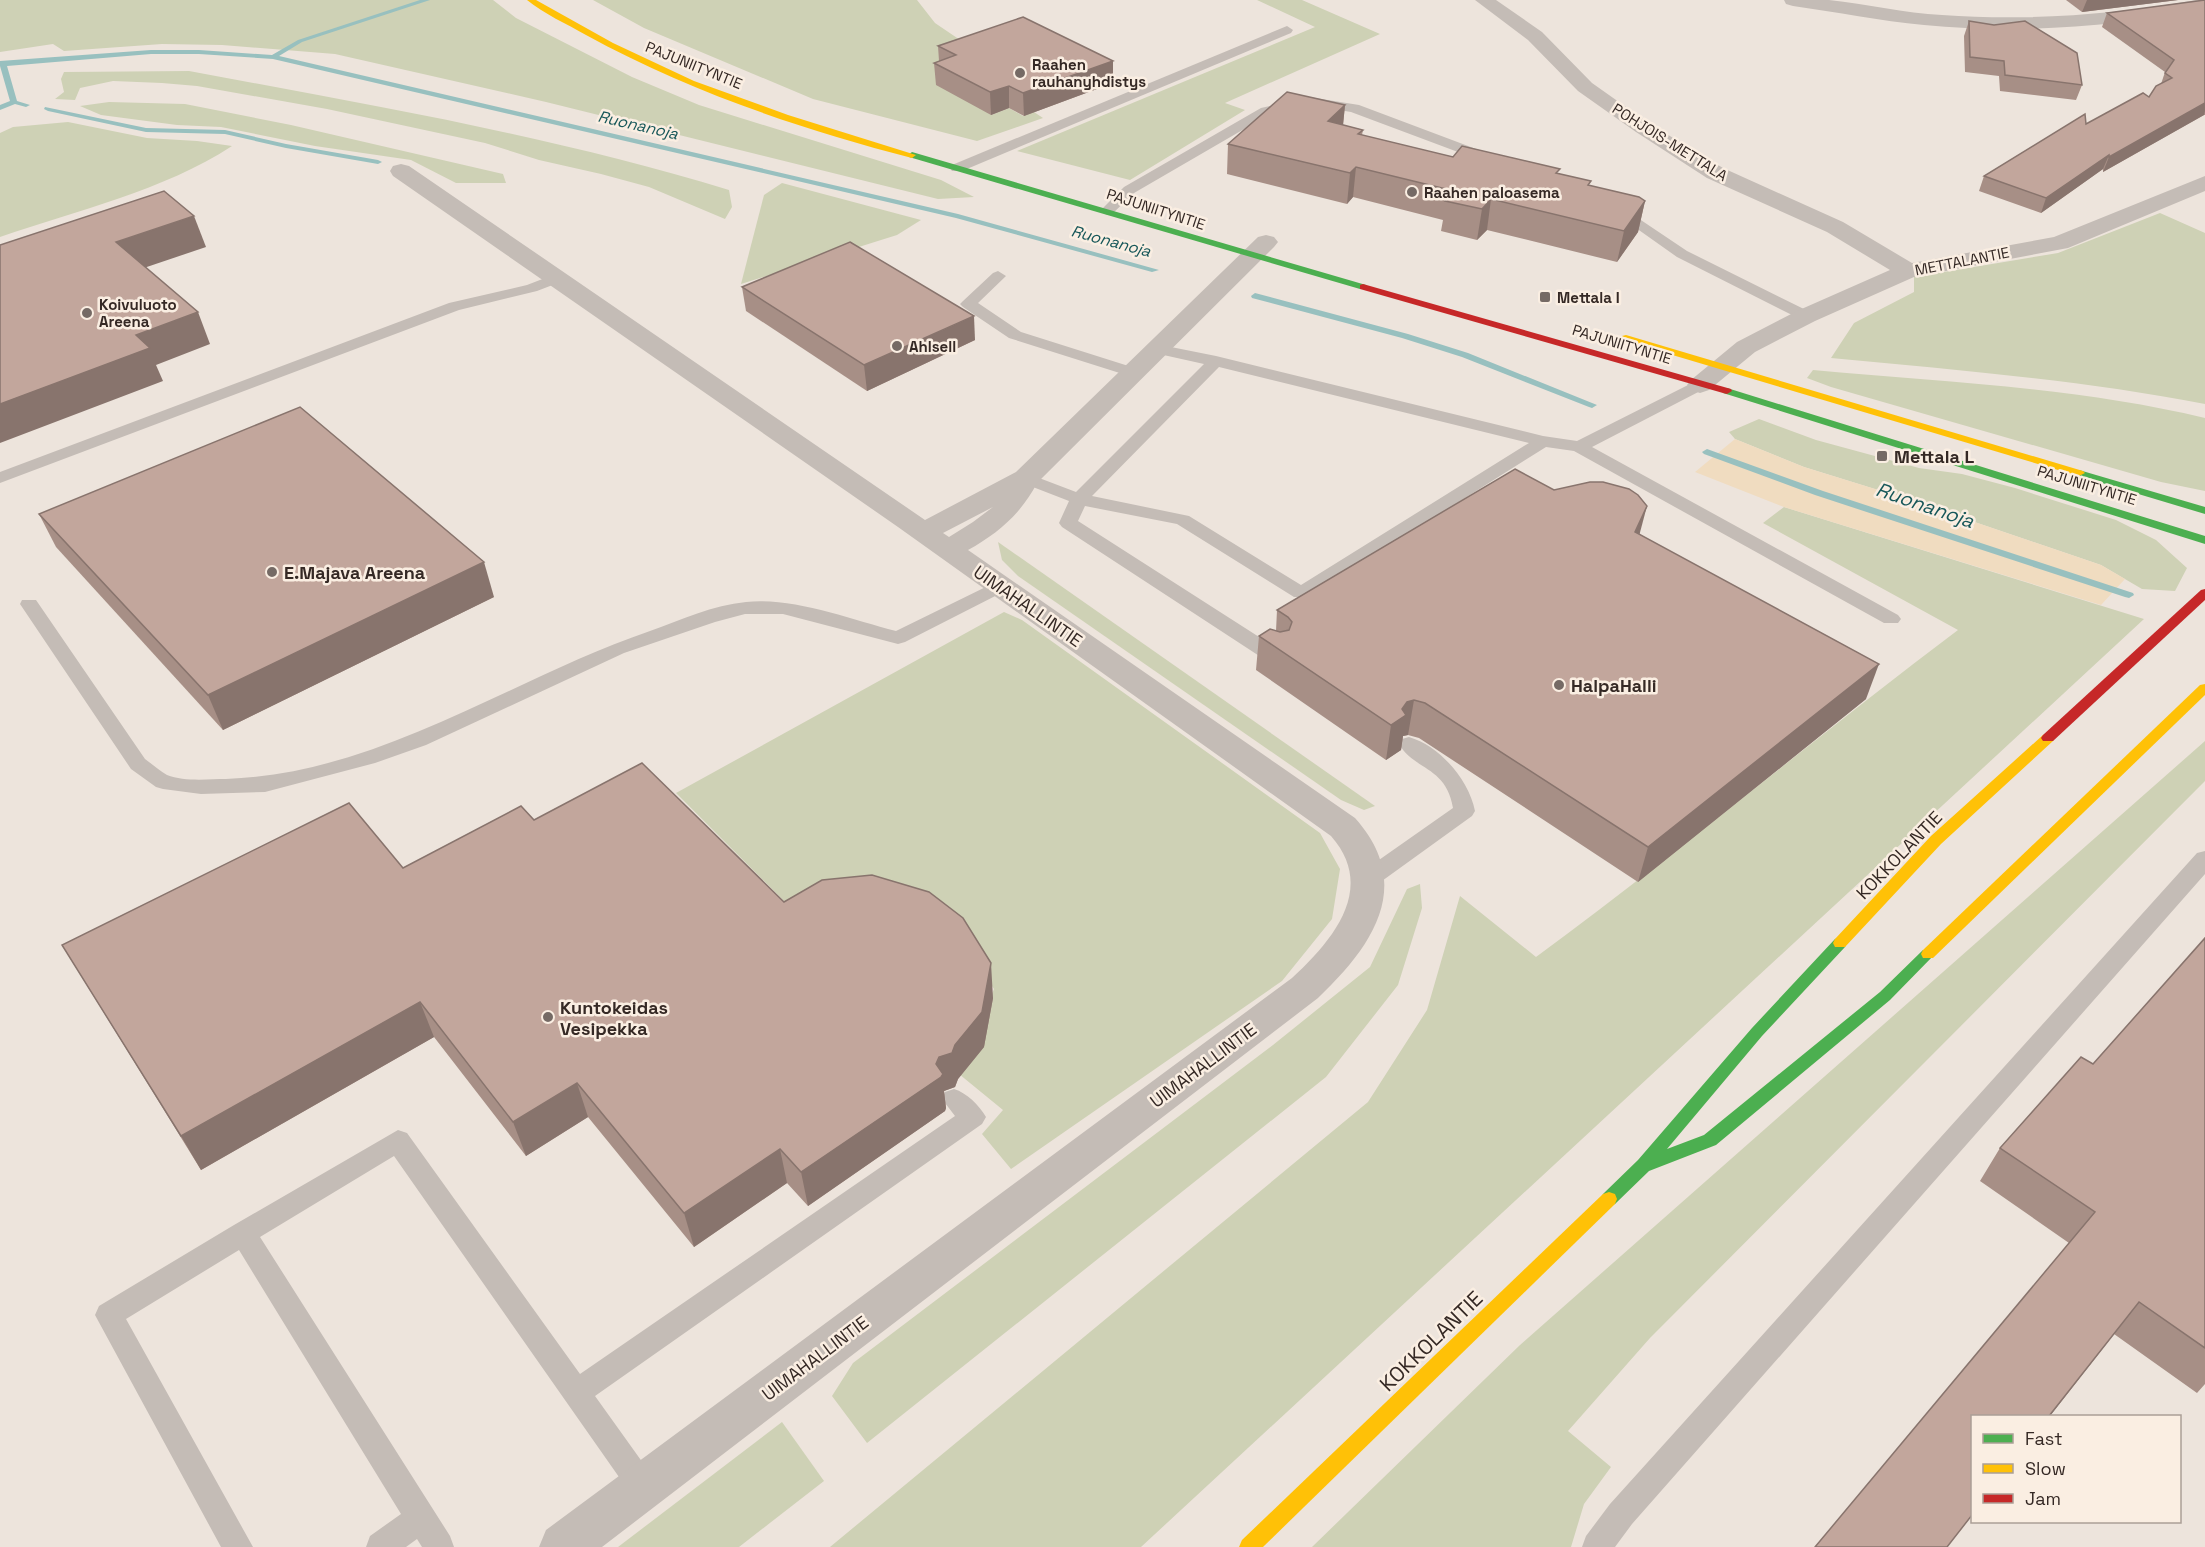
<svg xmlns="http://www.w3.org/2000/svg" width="2205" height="1547" viewBox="0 0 2205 1547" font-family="'Space Grotesk',sans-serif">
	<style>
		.green { fill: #ced1b5 }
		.sand { fill: #f0dcc0 }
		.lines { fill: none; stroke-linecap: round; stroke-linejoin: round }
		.stream { fill: #98c0bf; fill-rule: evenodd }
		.lane { fill: #c4bcb6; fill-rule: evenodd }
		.street { fill: #c4bcb6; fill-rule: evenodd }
		.fast { fill: #4caf50; fill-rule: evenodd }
		.slow { fill: #ffc107; fill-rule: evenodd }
		.jam { fill: #c62828; fill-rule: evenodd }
		.wall { fill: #a78f86 }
		.shaded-wall { fill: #88746d }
		.building { fill: #c2a69c; stroke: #88746d; stroke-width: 1.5 }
		.poi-dot { fill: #756a65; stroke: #faeee2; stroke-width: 2 }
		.labels { text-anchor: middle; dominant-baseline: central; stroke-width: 5; stroke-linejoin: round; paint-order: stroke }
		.far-poi-label { font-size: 15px; font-weight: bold; fill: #352925; stroke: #faeee2; text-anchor: start }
		.far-street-label { font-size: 15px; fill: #352925; stroke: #faeee2 }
		.far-water-label { font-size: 16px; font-style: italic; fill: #175759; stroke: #faeee2 }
		.poi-label { font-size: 18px; font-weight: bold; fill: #352925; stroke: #faeee2; text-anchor: start }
		.street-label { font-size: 18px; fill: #352925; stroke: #faeee2 }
		.water-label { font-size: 20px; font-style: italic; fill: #175759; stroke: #faeee2 }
		.near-street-label { font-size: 21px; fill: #352925; stroke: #faeee2 }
	</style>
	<rect width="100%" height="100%" fill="#ede4dc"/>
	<g class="green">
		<path d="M 0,0 L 493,0 L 516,18 L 632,77 L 699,105 L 941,180 L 974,197 L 938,199 L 546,102 L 335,54 L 222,45 L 162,44 L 64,51 L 53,44 L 0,52 Z"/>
		<path d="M 593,0 L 917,0 L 935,23 L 966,44 L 991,115 L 1009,108 L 1023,116 L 1034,112 L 1043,118 L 977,141 L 813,99 L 644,28 Z"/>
		<path d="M 1257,0 L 1302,0 L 1380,34 L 1225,103 L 1245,110 L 1130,180 L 1017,151 L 1315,27 Z"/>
		<path d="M 189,71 C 370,105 553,136 729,190 L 732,207 L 725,219 L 649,187 L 601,174 L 539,160 L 485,143 L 327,109 L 197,86 L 162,83 L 113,81 L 80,88 L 75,100 L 55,99 L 64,92 L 61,79 L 64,72 Z"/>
		<path d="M 109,102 L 185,104 L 291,125 L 503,174 L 506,183 L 456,183 L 411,160 L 315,146 L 221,127 L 177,125 L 101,115 L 80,106 Z"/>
		<path d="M 68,122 L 147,138 L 197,141 L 232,146 C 163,191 78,210 0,237 L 0,133 L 13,127 Z"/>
		<path d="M 782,183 L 921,220 L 897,235 L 741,284 L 764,195 Z"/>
		<path d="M 2160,213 L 2205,233 L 2205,404 C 2082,380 1956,370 1831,358 L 1854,323 L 1914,292 L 1914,277 L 2058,253 Z"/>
		<path d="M 1813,370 C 1943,382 2077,387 2205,418 L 2205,491 L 2161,482 L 1831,387 L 1807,378 Z"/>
		<path d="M 1759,419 L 1816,440 L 1919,468 L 1962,474 L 2015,488 L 2116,520 L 2156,540 L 2187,568 L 2175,591 L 2142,589 L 2101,565 L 1904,498 L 1804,467 L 1735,439 L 1729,432 Z"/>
		<path d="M 1784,507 L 2144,619 L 1141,1547 L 830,1547 L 1368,1102 L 1427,1010 L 1460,896 L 1536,957 C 1680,851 1816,737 1958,630 L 1763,523 Z"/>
		<path d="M 998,542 L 1375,806 L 1364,810 L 1341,800 L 1018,576 L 1002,560 Z"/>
		<path d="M 1004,612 L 1022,620 L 1320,833 L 1340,869 L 1332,919 L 1282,981 L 1011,1169 L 982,1134 L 1003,1110 L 959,1074 L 994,989 L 946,914 L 785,902 L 676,793 Z"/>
		<path d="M 2205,741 L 2205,781 L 1650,1338 L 1568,1431 L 1611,1467 L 1584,1504 L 1571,1547 L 1312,1547 L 1520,1345 Z"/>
		<path d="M 1420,884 L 1422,908 L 1398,985 L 1326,1077 L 867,1443 L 832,1396 L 853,1363 L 1273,1045 L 1370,967 L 1407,889 Z"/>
		<path d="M 782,1422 L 824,1481 L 739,1547 L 618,1547 Z"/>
	</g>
	<path class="sand" d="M 1735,439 L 1804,467 L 1904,498 L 2101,565 L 2125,579 L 2101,605 L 1784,507 L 1695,472 Z"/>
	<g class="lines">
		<g class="stream">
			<path d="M 420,0 L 430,0 L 302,42 L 279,56 L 958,214 L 1159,270 L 1152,272 L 956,218 L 273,59 L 199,54 L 151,54 L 7,66 L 17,101 L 30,105 L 26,107 L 15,104 L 0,110 L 0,105 L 10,101 L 0,66 L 0,61 L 151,50 L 199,50 L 272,55 L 298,40 Z"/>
			<path d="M 45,107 L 146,128 L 225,130 L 286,144 L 378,160 L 382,162 L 378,164 L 286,148 L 225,134 L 146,132 L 48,111 L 44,109 Z"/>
			<path d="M 1255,293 L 1408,334 L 1468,353 L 1597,405 L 1592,408 L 1589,407 L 1462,357 L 1402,338 L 1252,298 L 1251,296 Z"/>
			<path d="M 1707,449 L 1823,491 L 2133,593 L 2134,595 L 2129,598 L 2125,597 L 1815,495 L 1704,454 L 1702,452 Z"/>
		</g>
		<g class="lane">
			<path d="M 1287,26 L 1293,30 L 1291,33 L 962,171 L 952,171 L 950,168 L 952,165 Z"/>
			<path d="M 1309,97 L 1359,105 L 1492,155 L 1494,158 L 1492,161 L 1482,161 L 1351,112 L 1309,105 L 1270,114 L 1134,193 L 1112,214 L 1107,215 L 1100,211 L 1124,187 L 1261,108 Z"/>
			<path d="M 1617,204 L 1687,251 L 1812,313 L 1814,316 L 1812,319 L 1800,319 L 1677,257 L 1612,211 L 1610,208 Z"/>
			<path d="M 998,271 L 1006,276 L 978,303 L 1021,332 L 1138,369 L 1140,372 L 1138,375 L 1126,375 L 1009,338 L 963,307 L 960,304 L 963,301 L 993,273 Z"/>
			<path d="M 558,273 L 566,278 L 563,281 L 537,291 L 459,310 L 0,483 L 0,472 L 449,303 L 527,285 Z"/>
			<path d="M 1156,344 L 1216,356 L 1543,436 L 1577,441 L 1694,382 L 1706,382 L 1708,385 L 1706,388 L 1592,447 L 1898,615 L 1901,619 L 1898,623 L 1884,623 L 1574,451 L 1546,447 L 1308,597 L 1294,597 L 1177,524 L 1085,506 L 1078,521 L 1284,653 L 1287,658 L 1284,663 L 1277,664 L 1270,663 L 1062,527 L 1059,523 L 1069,501 L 1020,482 L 1017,478 L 1020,474 L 1026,473 L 1076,492 L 1204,364 L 1150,352 L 1148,349 ZM 1219,367 L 1529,443 L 1301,585 L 1189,516 L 1092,496 Z"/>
			<path d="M 1000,580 L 1007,582 L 1009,586 L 1007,590 L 905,642 L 898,644 L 783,614 L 745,614 L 715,622 L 624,653 L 426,745 L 375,763 L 265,792 L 201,794 L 163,789 L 156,787 L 131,769 L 20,604 L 22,600 L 36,600 L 145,759 C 152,764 160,771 167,775 C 184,782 209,779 226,779 C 379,774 510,679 650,631 C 681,620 713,605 746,602 C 793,597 849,619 896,631 Z"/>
			<path d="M 1409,737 C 1440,746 1469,780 1475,811 L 1472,816 L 1375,886 L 1367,888 L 1359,886 L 1356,880 L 1359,874 L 1453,808 C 1446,766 1415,771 1399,744 L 1402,739 Z"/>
			<path d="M 2205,851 L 2205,874 L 1632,1524 L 1615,1547 L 1582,1547 L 1586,1536 L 1610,1504 L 2197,853 Z"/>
			<path d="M 954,1089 C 967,1093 979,1105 986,1117 L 982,1124 L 595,1396 L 653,1477 L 658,1487 L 653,1497 L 643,1501 L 633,1497 L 394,1156 L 260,1237 L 450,1536 L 454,1547 L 422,1547 L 417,1539 L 406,1547 L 366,1547 L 370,1536 L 401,1514 L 239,1250 L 126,1319 L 253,1547 L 221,1547 L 95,1315 L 99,1306 L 234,1225 L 398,1130 L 407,1133 L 580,1374 L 955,1116 L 942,1099 L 945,1092 Z"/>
		</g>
		<g class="street">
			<path d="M 1475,0 L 1496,0 L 1542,32 L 1592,83 L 1650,124 L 1723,168 L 1843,222 L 1912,263 L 2054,237 L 2205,176 L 2205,191 L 2068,248 L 1914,277 L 1815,321 L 1755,352 L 1709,390 L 1700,393 L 1691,390 L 1687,385 L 1691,380 L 1737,342 L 1797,311 L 1890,270 L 1827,232 L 1707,178 L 1636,132 L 1578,91 L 1528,40 Z"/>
			<path d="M 1784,0 C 1799,0 1814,0 1829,0 C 1867,4 1904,13 1942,15 C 2027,21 2112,15 2196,0 L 2205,0 L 2205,10 C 2112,27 2018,34 1924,25 C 1880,21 1837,12 1793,6 L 1786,4 Z"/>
			<path d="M 401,164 L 409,166 L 925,520 L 1016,472 L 1258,237 L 1266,235 L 1274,237 L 1278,242 L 1274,247 L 1037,483 C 1021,514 998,533 968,550 L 1355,818 C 1415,885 1373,946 1318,998 L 602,1547 L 539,1547 L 546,1530 L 1292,978 C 1333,940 1377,888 1331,836 L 898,527 L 393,176 L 390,171 L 393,166 ZM 993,507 L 973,522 L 949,537 L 943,533 Z"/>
		</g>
		<g class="fast">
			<path d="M 912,152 L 1366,285 L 1368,287 L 1360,289 L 909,157 L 908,155 Z"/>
			<path d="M 1727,388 L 2205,536 L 2205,544 L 1723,393 L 1722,391 Z"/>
			<path d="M 2079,470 L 2205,507 L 2205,514 L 2075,475 L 2073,473 Z"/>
			<path d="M 1840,937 L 1845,939 L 1847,943 L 1845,947 L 1762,1036 L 1667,1149 L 1704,1135 L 1880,992 L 1923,950 L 1933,950 L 1935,954 L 1890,1000 L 1716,1145 L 1649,1171 L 1615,1204 L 1609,1206 L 1603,1204 L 1601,1199 L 1603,1194 L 1638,1160 L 1752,1028 L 1835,939 Z"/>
		</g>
		<g class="slow">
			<path d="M 527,0 L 536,0 L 613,43 L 694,81 L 788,115 L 916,155 L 912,158 C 800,129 688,91 586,35 C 567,24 544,14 527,0 Z"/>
			<path d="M 1626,335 L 2083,471 L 2085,473 L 2079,476 L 2075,475 L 1622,340 L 1622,336 Z"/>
			<path d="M 2205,684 L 2205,695 L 1933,958 L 1923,958 L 1921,954 L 1923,950 L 2200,685 Z"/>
			<path d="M 2048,733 L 2053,735 L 2055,738 L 2053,741 L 1941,844 L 1845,947 L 1835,947 L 1833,943 L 1835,939 L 1931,836 L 2043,735 Z"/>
			<path d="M 1609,1192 L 1615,1194 L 1617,1199 L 1615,1204 L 1263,1547 L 1239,1547 L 1242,1540 L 1603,1194 Z"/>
		</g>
		<g class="jam">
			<path d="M 1363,284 L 1731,389 L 1732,391 L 1727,394 L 1723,393 L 1360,289 L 1360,285 Z"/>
			<path d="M 2205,589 L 2205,600 L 2053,741 L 2043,741 L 2041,738 L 2043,735 L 2201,590 Z"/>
		</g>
	</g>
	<g class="wall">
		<path d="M 2066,0 L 2178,0 L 2082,12 Z"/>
		<path d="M 2205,0 L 2205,115 L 2204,115 L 2103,172 L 2103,169 L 2041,213 L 1979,191 L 1984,176 L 2086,124 L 2149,97 L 2161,84 L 2165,72 L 2102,27 L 2107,13 Z"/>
		<path d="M 1969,21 L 2082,85 L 2076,100 L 2000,91 L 1999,76 L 1965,72 L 1964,36 Z"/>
		<path d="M 938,46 L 1113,61 L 1113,83 L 1024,116 L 1009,108 L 991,115 L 936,85 L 934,63 L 939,61 Z"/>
		<path d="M 1345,105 L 1343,125 L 1363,130 L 1362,135 L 1453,157 L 1559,174 L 1590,186 L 1645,201 L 1638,232 L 1617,262 L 1487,230 L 1477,240 L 1441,231 L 1443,220 L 1353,197 L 1347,204 L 1227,174 L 1228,144 Z"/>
		<path d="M 742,287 L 975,340 L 867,391 L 746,311 Z"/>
		<path d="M 1554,490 L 1640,534 L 1866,699 L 1638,882 L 1419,738 L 1408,735 L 1403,736 L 1401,750 L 1386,760 L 1256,670 L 1259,636 L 1276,631 L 1277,610 Z"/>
		<path d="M 39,514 L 494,597 L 223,730 L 56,547 Z"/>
		<path d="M 534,820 L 784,902 L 993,998 L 984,1047 L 958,1079 L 955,1087 L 944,1091 L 946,1108 L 945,1111 L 808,1206 L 787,1183 L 694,1247 L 588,1117 L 526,1156 L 434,1037 L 201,1170 L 62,945 L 403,868 Z"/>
		<path d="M 2205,938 L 2205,1384 L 2197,1393 L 2114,1334 L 2069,1243 L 1980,1181 L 2000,1148 L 2093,1064 Z"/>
	</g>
	<g class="shaded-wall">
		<path d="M 2087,0 L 2178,0 L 2082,12 Z"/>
		<path d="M 1113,61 L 1113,83 L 1024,116 L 1023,93 Z"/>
		<path d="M 1009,86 L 1009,108 L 991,115 L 990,92 Z"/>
		<path d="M 2205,103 L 2205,111 L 2204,115 L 2103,172 L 2109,157 Z"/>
		<path d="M 1345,105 L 1342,135 L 1328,121 Z"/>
		<path d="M 2109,155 L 2103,169 L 2041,213 L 2046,198 Z"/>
		<path d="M 1356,167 L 1353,197 L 1347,204 L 1350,173 Z"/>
		<path d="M 1491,199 L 1487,230 L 1477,240 L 1482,209 Z"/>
		<path d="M 1645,201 L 1638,232 L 1617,262 L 1624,231 Z"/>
		<path d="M 194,216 L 206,247 L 129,273 L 116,242 Z"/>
		<path d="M 198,312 L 210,344 L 156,365 L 163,381 L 0,443 L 0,404 L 136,335 Z"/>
		<path d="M 974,316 L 975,340 L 867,391 L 864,365 Z"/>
		<path d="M 1647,506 L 1638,540 L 1635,532 Z"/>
		<path d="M 484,562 L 494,597 L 223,730 L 208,695 Z"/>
		<path d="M 1879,664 L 1866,699 L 1638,882 L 1648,847 Z"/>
		<path d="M 1414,700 L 1408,735 L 1403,736 L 1401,750 L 1386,760 L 1391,725 L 1407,702 Z"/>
		<path d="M 991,963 L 993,998 L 984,1047 L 958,1079 L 955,1087 L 944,1091 L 946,1108 L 945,1111 L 808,1206 L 801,1172 L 936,1064 Z"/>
		<path d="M 420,1002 L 434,1037 L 201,1170 L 181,1136 Z"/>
		<path d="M 577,1083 L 588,1117 L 526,1156 L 513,1122 Z"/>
		<path d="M 780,1149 L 787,1183 L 694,1247 L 684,1213 Z"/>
		<path d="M 2139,1302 L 2050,1416 L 2049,1416 Z"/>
	</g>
	<g class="building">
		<path d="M 2205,0 L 2205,103 L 2109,157 L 2109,155 L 2046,198 L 1984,176 L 2085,114 L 2086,124 L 2143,93 L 2149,97 L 2156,86 L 2172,78 L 2165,73 L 2174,60 L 2107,13 Z"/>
		<path d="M 1023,17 L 1113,61 L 1023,93 L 1009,86 L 990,92 L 934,63 L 956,55 L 938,46 Z"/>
		<path d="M 1969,21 L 1994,25 L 2025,21 L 2077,53 L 2082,85 L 2005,75 L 2004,61 L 1970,57 Z"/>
		<path d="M 1287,92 L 1345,105 L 1328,121 L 1363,130 L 1358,134 L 1453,157 L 1462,146 L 1560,169 L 1556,173 L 1591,181 L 1588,185 L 1639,197 L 1645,201 L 1624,231 L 1491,199 L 1482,209 L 1445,201 L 1454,191 L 1356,167 L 1350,173 L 1228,144 Z"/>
		<path d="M 164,191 L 194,216 L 116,242 L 198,312 L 136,335 L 150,348 L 0,404 L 0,245 Z"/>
		<path d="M 850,242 L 974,316 L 864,365 L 742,287 Z"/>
		<path d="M 300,407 L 484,562 L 208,695 L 39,514 Z"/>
		<path d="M 1515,469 L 1554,490 L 1590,482 L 1603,482 L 1629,489 L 1638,495 L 1647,506 L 1635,532 L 1879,664 L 1648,847 L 1425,703 L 1414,700 L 1407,702 L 1402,709 L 1406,715 L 1391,725 L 1259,636 L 1270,629 L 1280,632 L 1289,630 L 1292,622 L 1288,617 L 1277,610 Z"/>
		<path d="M 642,763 L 784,902 L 822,880 L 872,875 L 929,892 L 963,918 L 991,963 L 982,1012 L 955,1045 L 952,1053 L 939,1057 L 936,1064 L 943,1074 L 941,1077 L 801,1172 L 780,1149 L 684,1213 L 577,1083 L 513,1122 L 420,1002 L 181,1136 L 62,945 L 349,803 L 403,868 L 521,806 L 534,820 Z"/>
		<path d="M 2205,938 L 2205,1348 L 2139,1302 L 2049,1416 L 1972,1416 L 1972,1515 L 1947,1547 L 1815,1547 L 2095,1212 L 2000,1148 L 2081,1057 L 2093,1064 Z"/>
	</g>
	<g class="poi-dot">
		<circle cx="1020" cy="73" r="6"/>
		<circle cx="1412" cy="192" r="6"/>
		<rect x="1539" y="291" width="12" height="12" rx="3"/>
		<circle cx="87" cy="313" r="6"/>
		<circle cx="897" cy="346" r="6"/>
		<rect x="1876" y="450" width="12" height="12" rx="3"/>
		<circle cx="272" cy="572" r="6"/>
		<circle cx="1559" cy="685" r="6"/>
		<circle cx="548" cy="1017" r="6"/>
	</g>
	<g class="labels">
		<g class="far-poi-label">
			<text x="1032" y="64">Raahen<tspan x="1032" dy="17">rauhanyhdistys</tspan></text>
			<text x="1424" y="192">Raahen paloasema</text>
			<text x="1557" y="297">Mettala I</text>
			<text x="99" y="304">Koivuluoto<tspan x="99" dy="17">Areena</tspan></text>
			<text x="909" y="346">Ahlsell</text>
		</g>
		<g class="far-street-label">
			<text transform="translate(694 65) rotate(22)">PAJUNIITYNTIE</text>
			<text transform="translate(1670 142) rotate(32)">POHJOIS-METTALA</text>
			<text transform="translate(1156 209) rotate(18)">PAJUNIITYNTIE</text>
			<text transform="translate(1962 261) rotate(-11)">METTALANTIE</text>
			<text transform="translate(1622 344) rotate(17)">PAJUNIITYNTIE</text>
			<text transform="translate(2087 485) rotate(17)">PAJUNIITYNTIE</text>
		</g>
		<g class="far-water-label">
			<text transform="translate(638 125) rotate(13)">Ruonanoja</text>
			<text transform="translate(1111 241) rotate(15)">Ruonanoja</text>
		</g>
		<g class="poi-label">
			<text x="1894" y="456">Mettala L</text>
			<text x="284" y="572">E.Majava Areena</text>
			<text x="1571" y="685">HalpaHalli</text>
			<text x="560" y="1007">Kuntokeidas<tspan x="560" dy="21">Vesipekka</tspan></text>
		</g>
		<g class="street-label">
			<text transform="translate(1028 606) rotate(35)">UIMAHALLINTIE</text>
			<text transform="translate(1899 855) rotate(-46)">KOKKOLANTIE</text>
			<text transform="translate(1203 1065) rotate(-37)">UIMAHALLINTIE</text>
			<text transform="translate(815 1358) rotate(-37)">UIMAHALLINTIE</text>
		</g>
		<g class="water-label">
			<text transform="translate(1925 505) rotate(19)">Ruonanoja</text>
		</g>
		<g class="near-street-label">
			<text transform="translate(1431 1341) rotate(-44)">KOKKOLANTIE</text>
		</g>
	</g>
	<rect x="1971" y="1415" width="210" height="108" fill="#faeee2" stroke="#ab9f96" stroke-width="1.5"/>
	<rect x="1983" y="1434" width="30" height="9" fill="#4caf50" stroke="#ab9f96" stroke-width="1.5"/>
	<text x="2025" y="1445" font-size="18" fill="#352925">Fast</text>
	<rect x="1983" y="1464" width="30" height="9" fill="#ffc107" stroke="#ab9f96" stroke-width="1.5"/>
	<text x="2025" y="1475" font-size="18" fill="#352925">Slow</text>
	<rect x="1983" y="1494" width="30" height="9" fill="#c62828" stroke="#ab9f96" stroke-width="1.5"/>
	<text x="2025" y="1505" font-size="18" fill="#352925">Jam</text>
</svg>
